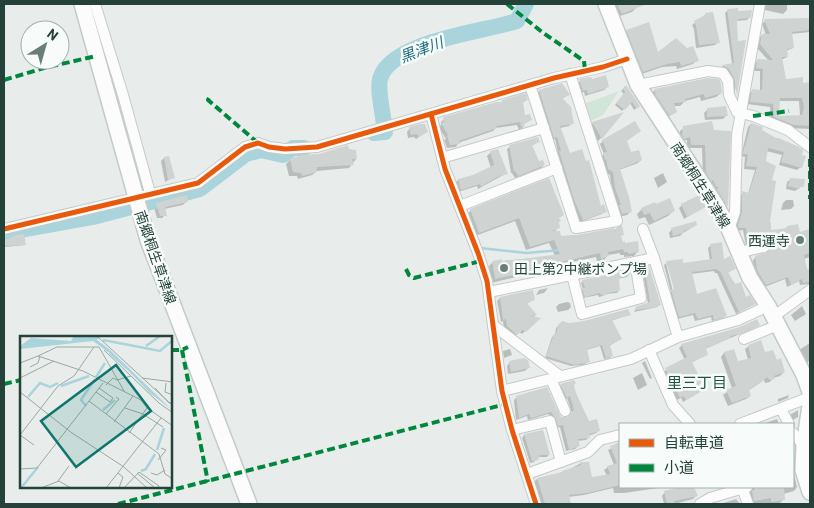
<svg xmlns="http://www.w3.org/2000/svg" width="814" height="508" viewBox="0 0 814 508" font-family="Barlow,'Noto Sans JP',sans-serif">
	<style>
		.green { fill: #d1e6d8 }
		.shadow { fill: #0003; fill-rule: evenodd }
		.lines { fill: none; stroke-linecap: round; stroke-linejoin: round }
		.stream { stroke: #a9d4db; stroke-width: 2.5 }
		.river { stroke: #a9d4db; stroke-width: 16 }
		.building { fill: #cfd4d2; fill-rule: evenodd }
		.minor-casing { stroke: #c5cac8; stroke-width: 12 }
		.secondary-casing { stroke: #c3cbc8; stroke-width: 18 }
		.minor { stroke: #fcfcfc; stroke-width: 10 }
		.secondary { stroke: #fcfcfc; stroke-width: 15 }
		.quiet { stroke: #00873e; stroke-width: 4; stroke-dasharray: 8 4; stroke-linecap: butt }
		.cycleway-casing { stroke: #f7fbf9; stroke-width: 8 }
		.cycleway { stroke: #e8590c; stroke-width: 5 }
		.poi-dot { fill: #697e78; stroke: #f7fbf9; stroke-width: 2 }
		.labels { text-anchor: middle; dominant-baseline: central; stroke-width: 5; stroke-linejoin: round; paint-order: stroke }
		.street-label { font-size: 14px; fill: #24423a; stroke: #f7fbf9 }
		.poi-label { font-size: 14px; fill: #24423a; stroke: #f7fbf9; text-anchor: end }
		.water-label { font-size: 15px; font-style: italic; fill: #1c6f80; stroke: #f7fbf9 }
		.neighbourhood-label { font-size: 15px; fill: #1f5548; stroke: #f7fbf9 }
		.inset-river { fill: none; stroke: #a9d4db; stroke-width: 2.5 }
		.inset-road { fill: none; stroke: #9aa9a4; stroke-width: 1 }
		.view { fill: #0f766e; fill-opacity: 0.15; stroke: #0f766e; stroke-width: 2.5 }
		.inset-edge { fill: none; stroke: #24423a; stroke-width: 2.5 }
	</style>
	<rect width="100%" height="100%" fill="#e8edeb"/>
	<path class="green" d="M 619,91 L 603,115 L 589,122 L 584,104 Z"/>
	<g class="shadow">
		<path d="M 612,4 L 634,4 L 636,8 L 632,12 L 617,17 Z"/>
		<path d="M 764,4 L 787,4 L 787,10 L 783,14 L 765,10 Z"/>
		<path d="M 727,11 L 737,12 L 749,17 L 747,20 L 736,21 L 737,43 L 744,42 L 734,96 L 732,81 L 721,68 L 723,66 L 732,64 L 725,13 Z"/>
		<path d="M 706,14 L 718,42 L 715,45 L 696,48 L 694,29 L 692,25 Z"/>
		<path d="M 765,21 L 810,24 L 810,32 L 791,34 L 793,48 L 786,51 L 787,57 L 781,60 L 785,81 L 802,84 L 810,83 L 810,129 L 790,128 L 771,120 L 770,107 L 747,104 L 749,94 L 752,91 L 760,91 L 760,71 L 753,71 L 755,63 L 758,60 L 769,61 L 757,48 L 759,39 L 762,35 L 766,35 L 762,24 ZM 779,101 L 799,101 L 800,116 L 778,117 Z"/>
		<path d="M 627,31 L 658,54 L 697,60 L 693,64 L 677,69 L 676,66 L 662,67 L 639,75 L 623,35 Z"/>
		<path d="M 580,81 L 591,81 L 607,87 L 604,90 L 585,96 L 584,92 L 580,93 L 577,84 Z"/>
		<path d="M 625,87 L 639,106 L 634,110 L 630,103 L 622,111 L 615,105 L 624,94 L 621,91 Z"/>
		<path d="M 655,90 L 721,93 L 716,97 L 701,101 L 700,97 L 685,101 L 680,106 L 674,106 L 676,111 L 665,119 L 651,94 Z"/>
		<path d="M 539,91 L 568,95 L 562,99 L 572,123 L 569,126 L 560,128 L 569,155 L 585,162 L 600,208 L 605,211 L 602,214 L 580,222 L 572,203 L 556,156 L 558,153 L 555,139 L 551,140 L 536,94 Z"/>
		<path d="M 526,100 L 522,104 L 524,117 L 531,120 L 522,125 L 524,126 L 521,129 L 519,130 L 517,125 L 496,128 L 493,131 L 458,143 L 456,147 L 447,148 L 444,140 L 446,139 L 439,127 L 441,125 L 441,122 L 444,119 Z"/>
		<path d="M 707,110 L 726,116 L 723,119 L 705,120 L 704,113 Z"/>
		<path d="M 620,115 L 601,138 L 598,141 L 590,126 L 593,123 Z"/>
		<path d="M 751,124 L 776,140 L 801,167 L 797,170 L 779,165 L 782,155 L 766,151 L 765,161 L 770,181 L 768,223 L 770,232 L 785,229 L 787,227 L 799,233 L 809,230 L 810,234 L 810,257 L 771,269 L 772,276 L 810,270 L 810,284 L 800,285 L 799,281 L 787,287 L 785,279 L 762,288 L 754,274 L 753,260 L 756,257 L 766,254 L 768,249 L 762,243 L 746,246 L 743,230 L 736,231 L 735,229 L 739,217 L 740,196 L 743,193 L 748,194 L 755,170 L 744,169 L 745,157 L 741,156 L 748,127 Z"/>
		<path d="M 410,128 L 426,132 L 416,139 L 414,137 L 408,138 L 407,132 Z"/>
		<path d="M 684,128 L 729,132 L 726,206 L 723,209 L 703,176 L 702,148 L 687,148 L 687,140 L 680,142 L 679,140 L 680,131 Z"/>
		<path d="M 603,141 L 626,141 L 630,154 L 641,160 L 638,163 L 619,170 L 630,212 L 627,215 L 619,217 L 617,210 L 619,208 L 612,192 L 610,175 L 605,172 L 603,162 L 602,162 L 601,157 L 604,154 L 600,144 Z"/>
		<path d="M 538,142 L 531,146 L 538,163 L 544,165 L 541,168 L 515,178 L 512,173 L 511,173 L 507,149 L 510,147 Z"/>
		<path d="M 497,151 L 507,173 L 478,189 L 477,186 L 458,192 L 455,183 L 458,180 L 473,176 L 491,168 L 487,156 L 490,153 Z"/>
		<path d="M 319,155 L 356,159 L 349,168 L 317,171 L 312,175 L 298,179 L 297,176 L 289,176 L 286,164 L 290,160 Z"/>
		<path d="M 164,158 L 174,177 L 165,182 L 161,161 Z"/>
		<path d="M 663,173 L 667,182 L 658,188 L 654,178 Z"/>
		<path d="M 791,179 L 802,186 L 795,191 L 786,189 L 787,182 Z"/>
		<path d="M 786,200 L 793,200 L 794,206 L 791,209 L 781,210 L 783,203 Z"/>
		<path d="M 187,201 L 183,205 L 164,209 L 165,215 L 162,218 L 157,218 L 154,207 L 157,204 Z"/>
		<path d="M 682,205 L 701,209 L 684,219 L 679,208 Z"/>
		<path d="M 642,209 L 673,211 L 668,216 L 649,225 L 645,217 L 639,219 L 637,214 Z"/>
		<path d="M 471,210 L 558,219 L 559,227 L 554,232 L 560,237 L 614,231 L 616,229 L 622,243 L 638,251 L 634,256 L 624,257 L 624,255 L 620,255 L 620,253 L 608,255 L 604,260 L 597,262 L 596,257 L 534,270 L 530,274 L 491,283 L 489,266 L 493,262 L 555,256 L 549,243 L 526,250 L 515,221 L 475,236 L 467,215 Z"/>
		<path d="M 696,225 L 683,233 L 680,236 L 670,238 L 669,233 L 672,229 Z"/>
		<path d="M 6,241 L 25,245 L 5,247 Z"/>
		<path d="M 711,245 L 723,260 L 734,269 L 727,273 L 746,299 L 754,304 L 736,314 L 717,273 L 715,273 L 714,271 L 691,274 L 696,296 L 725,316 L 723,318 L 712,321 L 711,317 L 695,321 L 693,315 L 677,319 L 669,294 L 671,292 L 664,265 L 666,263 L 674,296 L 676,295 L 668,262 L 666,262 L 667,262 L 682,264 L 710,261 L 708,248 Z"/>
		<path d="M 647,268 L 660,304 L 657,307 L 634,312 L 636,308 L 648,304 L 643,274 Z"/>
		<path d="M 629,275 L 627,277 L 617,279 L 619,290 L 617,293 L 606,294 L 603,296 L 599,297 L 598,295 L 583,298 L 581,291 L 583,289 L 581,283 L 583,281 Z"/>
		<path d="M 548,288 L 544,293 L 536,295 L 539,290 Z"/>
		<path d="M 500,298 L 533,300 L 526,304 L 536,315 L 532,318 L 538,319 L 522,334 L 519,332 L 514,337 L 504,329 L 503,321 L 501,322 L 497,301 Z"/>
		<path d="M 567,302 L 570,303 L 571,307 L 568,310 L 558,312 L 556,307 L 559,304 Z"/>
		<path d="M 802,306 L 806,314 L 795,321 L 791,315 Z"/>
		<path d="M 630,314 L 611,321 L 619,340 L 609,346 L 611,356 L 610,358 L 604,359 L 600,346 L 586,350 L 588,362 L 583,365 L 571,366 L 545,358 L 552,337 L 555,335 L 556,328 L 562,323 L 569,324 Z"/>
		<path d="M 759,325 L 756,327 L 705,349 L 707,354 L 691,363 L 701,382 L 698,385 L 701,391 L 683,402 L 681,398 L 677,400 L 663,372 L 685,360 L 679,348 L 682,345 Z"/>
		<path d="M 810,343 L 810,360 L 807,363 L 799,350 Z"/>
		<path d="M 749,346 L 765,354 L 784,372 L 780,376 L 773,378 L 770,382 L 765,383 L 764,380 L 748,391 L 750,396 L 746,399 L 728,406 L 723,395 L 732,388 L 721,357 L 724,353 L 733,351 L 737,363 L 748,360 L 745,349 Z"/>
		<path d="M 510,349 L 512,355 L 504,358 L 503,351 Z"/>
		<path d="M 645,361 L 652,378 L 650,379 L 642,363 Z"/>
		<path d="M 510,362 L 528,368 L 525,371 L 508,374 L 507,366 Z"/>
		<path d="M 642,373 L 647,385 L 638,390 L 633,378 Z"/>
		<path d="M 561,385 L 572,385 L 588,423 L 599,430 L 596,433 L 588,436 L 588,438 L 586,440 L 577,441 L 578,446 L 575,449 L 566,451 L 560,427 L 556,428 L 553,419 L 548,414 L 528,420 L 527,416 L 516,420 L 514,400 L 517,397 L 546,388 L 561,418 L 567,419 L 572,413 L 567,398 L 564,400 L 559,387 Z"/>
		<path d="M 789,395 L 788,398 L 778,402 L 778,399 Z"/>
		<path d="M 798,410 L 798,417 L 791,421 L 788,416 Z"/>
		<path d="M 777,419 L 779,424 L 762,424 Z"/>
		<path d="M 542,431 L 549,454 L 547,457 L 538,457 L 534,462 L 530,463 L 522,438 L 524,435 Z"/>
		<path d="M 620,444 L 620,487 L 666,487 L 624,493 L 614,493 L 613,488 L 584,495 L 568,497 L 570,504 L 541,504 L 534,482 L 537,479 L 561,474 L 581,463 L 591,478 L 607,476 L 604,470 L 608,467 L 614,465 L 608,450 Z"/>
		<path d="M 793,470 L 797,487 L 794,491 L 783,494 L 784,499 L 780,503 L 751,504 L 749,487 L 754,487 L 762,501 L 759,487 L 793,487 Z"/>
		<path d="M 684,487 L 693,487 L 696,496 L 693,499 L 674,504 L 664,504 L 662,496 L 665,492 Z"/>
		<path d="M 736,499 L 740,504 L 720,504 Z"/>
	</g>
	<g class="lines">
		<path class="stream" d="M 480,248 L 526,253 L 561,250"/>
		<g class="river">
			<path d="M 374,133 L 385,132 C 384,118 377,91 380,79 C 390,41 484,32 517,21 L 526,4"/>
			<path d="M 4,233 L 93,217 L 200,189 L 246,154 L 261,150 L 283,155 L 293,148 L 304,148"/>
		</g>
	</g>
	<g class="building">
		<path d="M 617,4 L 647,4 L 622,14 Z"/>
		<path d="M 738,8 L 738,11 L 752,10 L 751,18 L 738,19 L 737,22 L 738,41 L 746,40 L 737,96 L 734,78 L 729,69 L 722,65 L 734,63 L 727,9 Z"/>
		<path d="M 713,12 L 720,43 L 699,45 L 696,26 L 694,21 L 705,15 L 705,13 Z"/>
		<path d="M 809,18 L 810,30 L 792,32 L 794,48 L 787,49 L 788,57 L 782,57 L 786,79 L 803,77 L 803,83 L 810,82 L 810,126 L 794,125 L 774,117 L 773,104 L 750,102 L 752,89 L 762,90 L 763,69 L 756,68 L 757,59 L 773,60 L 760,44 L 762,34 L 770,34 L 764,19 ZM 780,98 L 802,98 L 804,107 L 802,115 L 779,116 Z"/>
		<path d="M 649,22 L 658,52 L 676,38 L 687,48 L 693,46 L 699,61 L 681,66 L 680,62 L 667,64 L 643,72 L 626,30 Z"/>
		<path d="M 606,75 L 609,87 L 588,94 L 587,90 L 583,91 L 579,79 L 591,77 L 592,79 Z"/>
		<path d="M 708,78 L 719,79 L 721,83 L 722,93 L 705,98 L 704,94 L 685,99 L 686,102 L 674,103 L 677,112 L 670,116 L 656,96 L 654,89 Z"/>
		<path d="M 562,83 L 570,95 L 562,98 L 571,107 L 573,119 L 574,124 L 560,126 L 566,142 L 570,153 L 582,149 L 586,161 L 589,160 L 601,206 L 604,204 L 607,212 L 583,220 L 574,200 L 559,151 L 561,151 L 557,137 L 554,138 L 539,90 Z"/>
		<path d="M 626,85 L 640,106 L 637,109 L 632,102 L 625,110 L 616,103 L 625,92 L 623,88 Z"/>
		<path d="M 526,93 L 528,100 L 523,102 L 525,115 L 530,114 L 532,120 L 523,124 L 525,126 L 521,127 L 520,122 L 496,126 L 497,128 L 459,141 L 460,144 L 450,145 L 447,136 L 448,135 L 441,123 L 444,122 L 443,117 L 497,102 L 502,102 L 502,100 Z"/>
		<path d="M 726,106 L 728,116 L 707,117 L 707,108 Z"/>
		<path d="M 624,112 L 602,139 L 592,122 Z"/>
		<path d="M 635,121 L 641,131 L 627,141 L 631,152 L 639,150 L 642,160 L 620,169 L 629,197 L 632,212 L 622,214 L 619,205 L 621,205 L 615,188 L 613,172 L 608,169 L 606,159 L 605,160 L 603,153 L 607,152 L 602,140 Z"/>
		<path d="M 712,121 L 714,130 L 731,131 L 728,207 L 717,190 L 718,187 L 716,187 L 713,180 L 711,181 L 706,172 L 705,145 L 691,145 L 690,137 L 684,139 L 682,136 L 683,126 Z"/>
		<path d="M 751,123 L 763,127 L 762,130 L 776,138 L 779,138 L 799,147 L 803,150 L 802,155 L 806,156 L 802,168 L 781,162 L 784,152 L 768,148 L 766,161 L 776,166 L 772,180 L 776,181 L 770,222 L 771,223 L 771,230 L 787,228 L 787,226 L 798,224 L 800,232 L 810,229 L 810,253 L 804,255 L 807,269 L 810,269 L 810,282 L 803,283 L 802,279 L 791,285 L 788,277 L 766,285 L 757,270 L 755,256 L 768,252 L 771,245 L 766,240 L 749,243 L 746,228 L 739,228 L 738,225 L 742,212 L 742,191 L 749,193 L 757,167 L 746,166 L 748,154 L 743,154 L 744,147 L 745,147 Z"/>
		<path d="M 420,124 L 425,124 L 428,132 L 419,137 L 417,134 L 411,135 L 409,127 Z"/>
		<path d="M 538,137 L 540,142 L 532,145 L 539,161 L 543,160 L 545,165 L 518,176 L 515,171 L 514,172 L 509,145 Z"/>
		<path d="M 348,145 L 349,149 L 356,150 L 357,159 L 352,159 L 354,165 L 317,167 L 317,172 L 302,176 L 301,173 L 293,172 L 290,159 L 302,155 L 319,154 Z"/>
		<path d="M 498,149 L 508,174 L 497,177 L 481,187 L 480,184 L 461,190 L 458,179 L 473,175 L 494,165 L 490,151 Z"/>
		<path d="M 169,156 L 175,178 L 168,180 L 164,157 Z"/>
		<path d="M 549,178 L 564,215 L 559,218 L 561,221 L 559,222 L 560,228 L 551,231 L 560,231 L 561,236 L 577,235 L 614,228 L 616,232 L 616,228 L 622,225 L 624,235 L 621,236 L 623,242 L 625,241 L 625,243 L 638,241 L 639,252 L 628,254 L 628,252 L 624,252 L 623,249 L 608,252 L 609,256 L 601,259 L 600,253 L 535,268 L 536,270 L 495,279 L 492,261 L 502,259 L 502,261 L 514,260 L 560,254 L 554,240 L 530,247 L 519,218 L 479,233 L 470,209 Z"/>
		<path d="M 790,178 L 805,179 L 804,187 L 800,187 L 800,189 L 788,186 Z"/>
		<path d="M 187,195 L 188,202 L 165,207 L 167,216 L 160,216 L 156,203 Z"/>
		<path d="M 699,195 L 706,207 L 687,217 L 681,204 Z"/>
		<path d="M 670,198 L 675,211 L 654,221 L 650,213 L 644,215 L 641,208 L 655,202 L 656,204 Z"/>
		<path d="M 696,221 L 697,225 L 684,231 L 684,233 L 673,236 L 671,228 Z"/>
		<path d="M 24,234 L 26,245 L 6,246 L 5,240 L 16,235 Z"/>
		<path d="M 722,242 L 724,259 L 730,256 L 736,269 L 728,272 L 735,284 L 741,282 L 746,297 L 750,295 L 756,304 L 739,312 L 720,271 L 718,271 L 717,269 L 692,272 L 697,294 L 716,288 L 727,316 L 714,320 L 713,315 L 698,319 L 695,313 L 679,317 L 672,293 L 671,290 L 674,289 L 666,261 L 683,259 L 683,263 L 712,259 L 710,244 Z"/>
		<path d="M 649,266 L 661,305 L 656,307 L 636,310 L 635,307 L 650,302 L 645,271 L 647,270 L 646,267 Z"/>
		<path d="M 629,270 L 630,275 L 619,278 L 620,291 L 607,293 L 607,295 L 601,295 L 600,293 L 585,297 L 582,288 L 585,288 L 582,280 Z"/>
		<path d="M 533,290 L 535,300 L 527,303 L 537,315 L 531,316 L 541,318 L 526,332 L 523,330 L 517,335 L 507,326 L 506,319 L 503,320 L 500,297 Z"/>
		<path d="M 628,309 L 631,315 L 612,320 L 622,339 L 610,345 L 613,356 L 606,358 L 602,345 L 587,349 L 590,362 L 585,363 L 574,365 L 546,356 L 554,334 L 556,334 L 558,325 L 562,321 L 569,323 L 584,321 Z"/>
		<path d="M 757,319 L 760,325 L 739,334 L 730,336 L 731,338 L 706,348 L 708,355 L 692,362 L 702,382 L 698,384 L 702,391 L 686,400 L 684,396 L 680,398 L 665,368 L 687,357 L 681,344 L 740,327 Z"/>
		<path d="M 761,340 L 765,352 L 773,350 L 777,360 L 781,358 L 785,372 L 774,376 L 775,379 L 769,380 L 768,377 L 749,390 L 751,396 L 732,403 L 726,390 L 736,386 L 724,352 L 734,349 L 738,361 L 751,358 L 748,345 Z"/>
		<path d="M 524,358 L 528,360 L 530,368 L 511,372 L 509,361 Z"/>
		<path d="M 574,380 L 576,383 L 574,385 L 576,393 L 589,421 L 597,419 L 600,431 L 589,434 L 590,438 L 578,439 L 580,446 L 569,450 L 563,425 L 558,426 L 556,419 L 551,412 L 531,418 L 529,414 L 519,418 L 516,396 L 547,387 L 559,414 L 561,417 L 567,417 L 574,410 L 570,396 L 567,398 L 560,384 Z"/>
		<path d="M 543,430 L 550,455 L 540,455 L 538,460 L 532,461 L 524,434 Z"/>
		<path d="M 620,442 L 620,485 L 588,493 L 569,495 L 571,504 L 545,504 L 537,478 L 562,472 L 562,471 L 581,465 L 580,462 L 589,462 L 592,477 L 610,474 L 607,466 L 617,463 L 610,446 Z"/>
		<path d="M 679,487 L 694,487 L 698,496 L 674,501 L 675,504 L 667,504 L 664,491 Z"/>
		<path d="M 760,487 L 784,487 L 785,500 L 771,502 L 771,498 L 754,501 L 752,491 Z"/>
	</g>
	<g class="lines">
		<defs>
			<g id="minor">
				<path d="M 95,4 L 123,95 L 150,193"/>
				<path d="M 530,85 L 576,228 L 617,221 L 570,74"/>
				<path d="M 638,85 L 708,71 L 723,73 L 728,81 L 729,95 L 737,112 L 753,116 L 788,130 L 810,147"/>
				<path d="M 431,114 L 445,169 L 478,253 L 487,281 L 502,391 L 512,430 L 536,504"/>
				<path d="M 442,158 L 544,128"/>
				<path d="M 460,206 L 557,168"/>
				<path d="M 4,229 L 198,183 L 245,147 L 258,143 L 269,147 L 285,149 L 317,147 L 554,78 L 603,67 L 627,59"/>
				<path d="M 729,229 L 735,212 L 737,135 L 760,4"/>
				<path d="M 740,252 L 764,247"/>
				<path d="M 654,258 L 678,337"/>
				<path d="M 572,275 L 582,314 L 641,298 L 635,262"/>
				<path d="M 489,292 L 654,258 L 643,229"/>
				<path d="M 773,317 L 810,290"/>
				<path d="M 493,325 L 560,376"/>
				<path d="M 744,339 L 778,325"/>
				<path d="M 649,350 L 673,405 L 690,424"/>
				<path d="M 551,379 L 565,411"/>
				<path d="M 502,391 L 631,359 L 678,337 L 738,320 L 768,306"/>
				<path d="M 781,409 L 789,424"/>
				<path d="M 740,424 L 810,397"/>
				<path d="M 512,430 L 550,421 L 561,462"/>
				<path d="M 793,433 L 804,446"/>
				<path d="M 527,474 L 588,452 L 600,440 L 620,435"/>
				<path d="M 742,487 L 748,504"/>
				<path d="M 700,504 L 710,498 L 747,487"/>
			</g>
			<g id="secondary">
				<path d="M 82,4 L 148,240 L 249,504"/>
				<path d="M 606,4 L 638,85 L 716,205 L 729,229 L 750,278 L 768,306 L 804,375 L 810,392"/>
				<path d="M 810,405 L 804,446 L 803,470 L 810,492"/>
			</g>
		</defs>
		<use href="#minor" class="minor-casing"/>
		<use href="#secondary" class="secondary-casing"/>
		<use href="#minor" class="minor"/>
		<use href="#secondary" class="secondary"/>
		<g class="quiet">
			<path d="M 507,4 L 542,32 L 584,61 L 585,70"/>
			<path d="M 4,80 L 44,68 L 96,56"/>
			<path d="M 209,98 L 208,100 L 258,143"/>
			<path d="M 753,116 L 789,111"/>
			<path d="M 810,159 L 810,199"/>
			<path d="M 406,269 L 409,275 L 414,278 L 481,261"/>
			<path d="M 171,350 L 182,350 L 188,347"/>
			<path d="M 182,350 L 208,482"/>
			<path d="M 4,384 L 21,380"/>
			<path d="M 118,504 L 506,404"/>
		</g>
		<defs>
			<g id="cycleway">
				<path d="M 431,114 L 445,169 L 478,253 L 487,281 L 502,391 L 512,430 L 536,504"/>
				<path d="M 4,229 L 198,183 L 245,147 L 258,143 L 269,147 L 285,149 L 317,147 L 554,78 L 603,67 L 627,59"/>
			</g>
		</defs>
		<use href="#cycleway" class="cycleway-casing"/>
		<use href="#cycleway" class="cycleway"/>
	</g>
	<g class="poi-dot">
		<circle cx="800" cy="240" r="5"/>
		<circle cx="504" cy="268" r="5"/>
	</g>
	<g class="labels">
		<g class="street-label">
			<text transform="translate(701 185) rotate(58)">南郷桐生草津線</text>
			<text transform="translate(156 257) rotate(71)">南郷桐生草津線</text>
		</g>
		<g class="poi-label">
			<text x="790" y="240">西運寺</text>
			<text x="514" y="268" text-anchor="start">田上第2中継ポンプ場</text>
		</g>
		<g class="water-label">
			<text transform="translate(421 49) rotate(-21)">黒津川</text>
		</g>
		<g class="neighbourhood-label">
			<text x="697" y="382">里三丁目</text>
		</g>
	</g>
	<g transform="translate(20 336)">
		<rect width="152" height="152" fill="#e8edeb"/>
		<path d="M 54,0 L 81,0 L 77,4 L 89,13 L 152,74 L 130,57 L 95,21 L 73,5 L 0,13 L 0,10 L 11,2 L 51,5 Z" fill="#a9d4db"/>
		<path class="inset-river" d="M 83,4 L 140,15 L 153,4M 126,10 L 140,0M 90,17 L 108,33M 76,41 L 85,27M 41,50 L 69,40M 8,61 L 20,47 L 30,51 L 38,47M 66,70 L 61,64 L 75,43M 83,74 L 95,64M 137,114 L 144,92M 121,135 L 126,133 L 135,118M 1,152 L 18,131"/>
		<path class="inset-road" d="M 77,0 L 153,70M 84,14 L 139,67 L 153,77M 18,20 L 37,11 L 79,11 L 104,55M 0,27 L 18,20 L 63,35 L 121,64 L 127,72 L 153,90M 10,31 L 18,27 L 20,20M 0,42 L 34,25M 122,42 L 153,46M 146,47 L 145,56 L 153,59M 86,49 L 93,42 L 97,44 L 111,40M 135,52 L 149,67 L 153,66M 0,56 L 52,97 L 104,131M 76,56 L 90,66 L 93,62 L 79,52M 69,65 L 139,118 L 145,138 L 153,143M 105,72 L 123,78 L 143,91M 86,78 L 99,63 L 96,61M 94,86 L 113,60M 109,97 L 127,72M 0,99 L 38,50 L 54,40 L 74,11M 0,99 L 14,109M 138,124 L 146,114 L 141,112M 104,131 L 127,152M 17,132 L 83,47M 0,133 L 17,132M 98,137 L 103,141 L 99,152M 117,137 L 135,152M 131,137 L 137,139 L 145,134M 38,145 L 49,130M 21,152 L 39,145 L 51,152M 86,152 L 141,82M 104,152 L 119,136 L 139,150 L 138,152"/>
		<path class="view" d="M 96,29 L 131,75 L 56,131 L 21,85 Z"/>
		<rect width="152" height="152" class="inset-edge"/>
	</g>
	<rect width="814" height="508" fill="none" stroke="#24423a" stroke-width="10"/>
	<rect x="619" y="423" width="175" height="65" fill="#f7fbf9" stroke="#a3b1ad"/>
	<rect x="629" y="439" width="25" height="8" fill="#e8590c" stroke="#a3b1ad"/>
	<text x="664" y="448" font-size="15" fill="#24423a">自転車道</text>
	<rect x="629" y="464" width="25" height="8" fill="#00873e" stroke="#a3b1ad"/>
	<text x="664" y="473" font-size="15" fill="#24423a">小道</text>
	<g transform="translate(45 45) rotate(37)"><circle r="24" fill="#f7fbf9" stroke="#a3b1ad"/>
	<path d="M0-4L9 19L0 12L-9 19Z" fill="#697e78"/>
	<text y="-8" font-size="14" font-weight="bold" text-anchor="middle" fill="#24423a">N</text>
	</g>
</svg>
